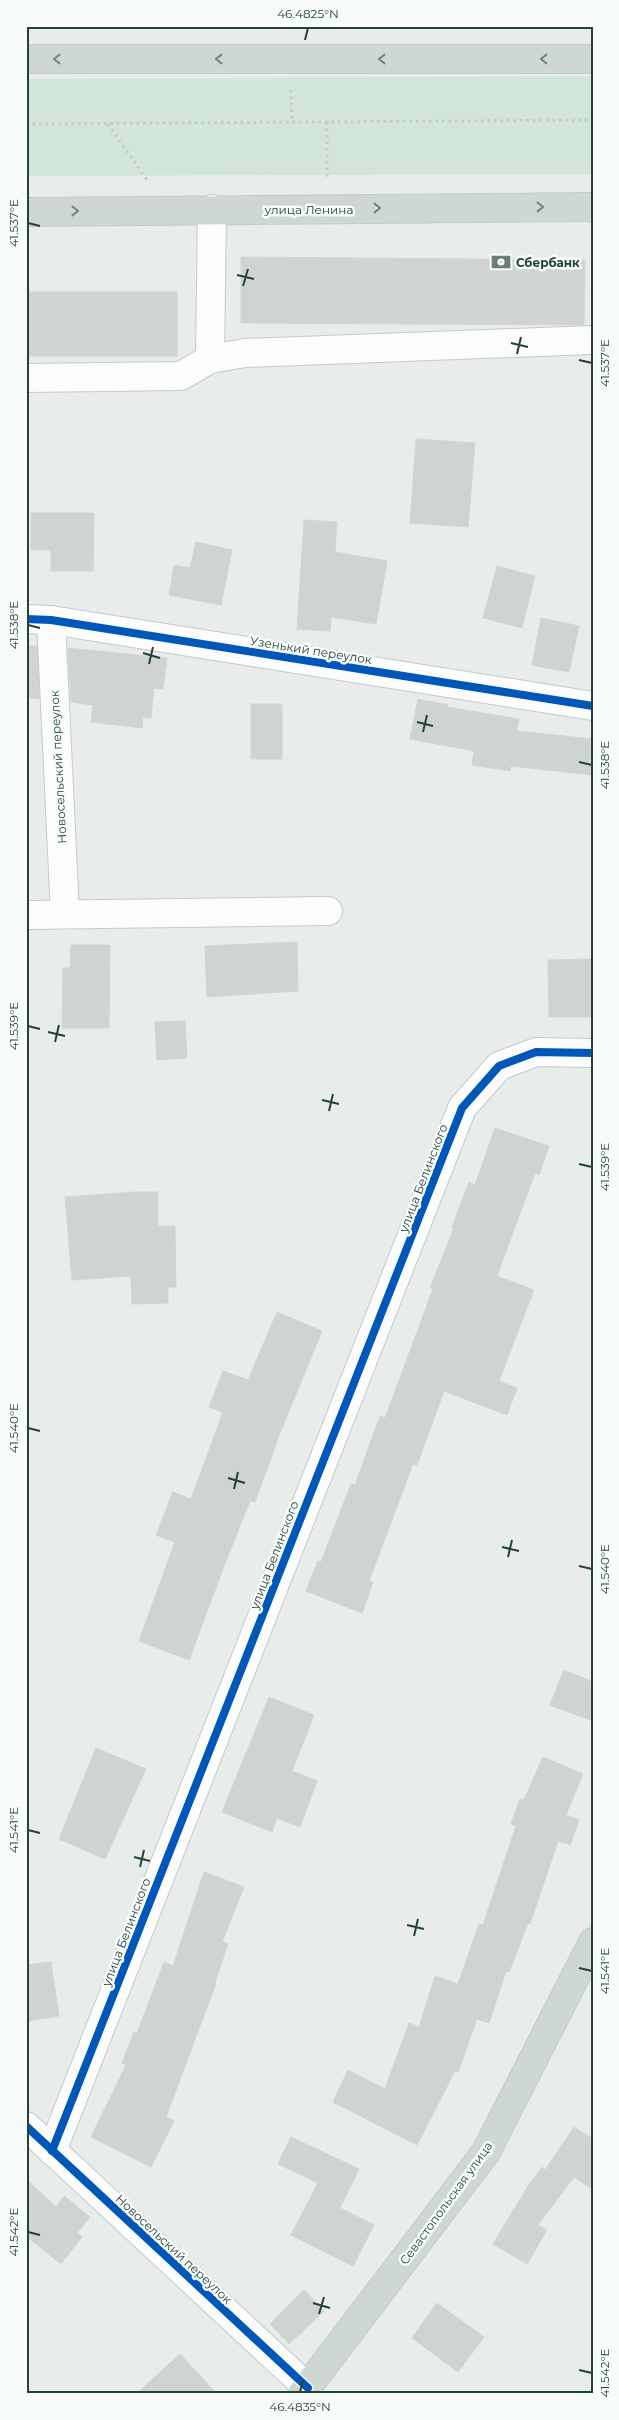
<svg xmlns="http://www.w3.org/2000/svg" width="619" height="2420" viewBox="0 0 619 2420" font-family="Montserrat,sans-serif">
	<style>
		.green { fill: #d1e6d8 }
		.building { fill: #cfd4d2; stroke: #d1d6d4 }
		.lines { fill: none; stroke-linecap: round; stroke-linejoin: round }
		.minor-casing { stroke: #c5cac8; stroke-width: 30 }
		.major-casing { stroke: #c3ccc9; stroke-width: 30 }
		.path { stroke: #c3ccca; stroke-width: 3; stroke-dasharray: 2.5 4; stroke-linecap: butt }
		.minor { stroke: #fcfcfc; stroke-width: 28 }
		.major { stroke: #cfd7d5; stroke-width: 28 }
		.cycleway-casing { stroke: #f7fbf9; stroke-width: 11 }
		.cycleway { stroke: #0057b8; stroke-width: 8 }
		.oneway { stroke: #718580 }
		.ticks { fill: none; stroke: #24423a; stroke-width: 2 }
		.labels { text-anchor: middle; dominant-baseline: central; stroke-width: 5; stroke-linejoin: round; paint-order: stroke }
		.street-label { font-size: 12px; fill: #24423a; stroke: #f7fbf9 }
		.poi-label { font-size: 12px; font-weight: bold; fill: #24423a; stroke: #f7fbf9; text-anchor: start }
		.neatline { fill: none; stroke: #24423a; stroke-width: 2 }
		.ticks-label { font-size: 12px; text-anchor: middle; fill: #24423a }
	</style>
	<rect width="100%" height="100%" fill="#e8edeb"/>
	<path class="green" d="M 593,76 L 593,174 L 26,176 L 26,79 Z"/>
	<g class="building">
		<path d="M 241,257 L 585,260 L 584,325 L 241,323 Z"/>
		<rect x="26" y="292" width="151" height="64"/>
		<path d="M 416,439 L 475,443 L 468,527 L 410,523 Z"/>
		<path d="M 31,513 L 94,513 L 93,571 L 51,571 L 51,550 L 31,550 Z"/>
		<path d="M 304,520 L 337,522 L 335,552 L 387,561 L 376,624 L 331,617 L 330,631 L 297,629 Z"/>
		<path d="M 196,542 L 232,550 L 221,605 L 169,595 L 174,565 L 190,568 Z"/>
		<path d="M 497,566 L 535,576 L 522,628 L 483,618 Z"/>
		<path d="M 541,618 L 579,626 L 569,672 L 532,665 Z"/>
		<path d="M 26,646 L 37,646 L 39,699 L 26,697 Z"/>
		<path d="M 68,648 L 167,658 L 163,689 L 154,688 L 151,718 L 143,717 L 142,728 L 91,722 L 93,705 L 71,702 Z"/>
		<path d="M 418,699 L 448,705 L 447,707 L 519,719 L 517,731 L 593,739 L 593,775 L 511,766 L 510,771 L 472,765 L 474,751 L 410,739 Z"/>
		<rect x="251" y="704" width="31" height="55"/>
		<path d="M 297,942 L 298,991 L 207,997 L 205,946 Z"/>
		<path d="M 71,945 L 110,945 L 109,1028 L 62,1028 L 63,968 L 70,968 Z"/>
		<path d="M 593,959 L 593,1017 L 549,1017 L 548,960 Z"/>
		<path d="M 185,1021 L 187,1058 L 157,1060 L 155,1022 Z"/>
		<path d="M 495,1128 L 549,1146 L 539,1175 L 535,1173 L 497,1276 L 534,1290 L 499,1381 L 517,1388 L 507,1415 L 444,1391 L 417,1465 L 413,1464 L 369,1581 L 373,1582 L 362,1613 L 306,1591 L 318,1561 L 321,1562 L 351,1484 L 355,1485 L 380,1416 L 385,1418 L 433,1289 L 430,1288 L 454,1228 L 452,1227 L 469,1182 L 475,1185 Z"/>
		<path d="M 135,1192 L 158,1192 L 158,1226 L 175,1226 L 176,1287 L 168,1287 L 168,1303 L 132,1304 L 131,1276 L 72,1280 L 65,1197 Z"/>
		<path d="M 277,1312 L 322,1331 L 280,1433 L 255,1502 L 250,1501 L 226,1561 L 189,1660 L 139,1641 L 175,1542 L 156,1535 L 173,1492 L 191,1499 L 223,1412 L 209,1407 L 223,1371 L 248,1380 Z"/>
		<path d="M 564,1670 L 593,1682 L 593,1721 L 550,1705 Z"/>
		<path d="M 269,1697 L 314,1715 L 292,1771 L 317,1781 L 300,1827 L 277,1818 L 272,1832 L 222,1812 Z"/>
		<path d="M 96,1748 L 146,1769 L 105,1859 L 59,1839 Z"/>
		<path d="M 543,1757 L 583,1774 L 566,1815 L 579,1820 L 570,1845 L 558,1841 L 530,1924 L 528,1923 L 509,1972 L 506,1971 L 489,2023 L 477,2019 L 458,2072 L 455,2071 L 417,2145 L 333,2102 L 348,2070 L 385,2089 L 409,2023 L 419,2027 L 435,1976 L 458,1984 L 479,1924 L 483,1925 L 516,1826 L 511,1824 L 520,1799 L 524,1800 Z"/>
		<path d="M 204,1872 L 244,1887 L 222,1942 L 228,1944 L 215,1982 L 216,1983 L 166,2117 L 174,2121 L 151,2167 L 91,2137 L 126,2065 L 122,2063 L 134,2032 L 137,2033 L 164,1962 L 173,1966 Z"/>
		<path d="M 51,1962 L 59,2016 L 26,2021 L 26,1965 Z"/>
		<path d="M 574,2127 L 593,2139 L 593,2190 L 574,2177 L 538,2225 L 547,2230 L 527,2264 L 493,2244 L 528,2186 L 542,2167 L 545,2170 Z"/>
		<path d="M 291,2137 L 359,2169 L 340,2208 L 374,2225 L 353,2266 L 291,2235 L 318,2183 L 278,2164 Z"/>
		<path d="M 26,2179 L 56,2207 L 64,2196 L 90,2217 L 77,2233 L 82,2237 L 61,2264 L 26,2236 Z"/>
		<path d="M 304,2290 L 324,2311 L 289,2344 L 270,2324 Z"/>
		<path d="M 437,2303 L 484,2337 L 458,2372 L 412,2338 Z"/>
		<path d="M 180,2354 L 217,2394 L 136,2394 Z"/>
	</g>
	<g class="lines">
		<defs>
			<g id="minor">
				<path d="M 210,359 L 212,209"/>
				<path d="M 26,378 L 181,376 L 210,359 L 245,353 L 593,340"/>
				<path d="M 26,619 L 51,620 L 593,706"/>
				<path d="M 51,620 L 65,914"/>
				<path d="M 26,915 L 328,911"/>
				<path d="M 26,2126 L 308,2388"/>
				<path d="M 52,2151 L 462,1108 L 499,1066 L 536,1052 L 593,1053"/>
			</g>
			<g id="major">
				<path d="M 26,59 L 593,59"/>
				<path d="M 26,212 L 593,207"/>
				<path d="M 302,2394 L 486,2152 L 593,1942"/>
			</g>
		</defs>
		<use href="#minor" class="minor-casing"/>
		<use href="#major" class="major-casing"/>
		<g class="path">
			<path d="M 291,90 L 292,122"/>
			<path d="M 327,122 L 327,179"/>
			<path d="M 26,124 L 593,120"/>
			<path d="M 108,124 L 147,180"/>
		</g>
		<use href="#minor" class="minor"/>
		<use href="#major" class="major"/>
		<defs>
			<g id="cycleway">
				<path d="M 26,619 L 51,620 L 593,706"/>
				<path d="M 26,2126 L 308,2388"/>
				<path d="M 52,2151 L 462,1108 L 499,1066 L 536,1052 L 593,1053"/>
			</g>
		</defs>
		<use href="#cycleway" class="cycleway-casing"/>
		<use href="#cycleway" class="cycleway"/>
	</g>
	<defs><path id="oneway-chevron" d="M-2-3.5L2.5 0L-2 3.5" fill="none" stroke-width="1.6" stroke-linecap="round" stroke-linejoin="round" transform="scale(1.25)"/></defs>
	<g class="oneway">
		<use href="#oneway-chevron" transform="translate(57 59) rotate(180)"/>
		<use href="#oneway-chevron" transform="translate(219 59) rotate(180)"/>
		<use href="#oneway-chevron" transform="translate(382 59) rotate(180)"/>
		<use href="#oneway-chevron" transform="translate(544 59) rotate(180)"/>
		<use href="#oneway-chevron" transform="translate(540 207)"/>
		<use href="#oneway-chevron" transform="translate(377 208)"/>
		<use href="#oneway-chevron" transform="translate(75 211)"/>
	</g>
	<path class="ticks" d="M 305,40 L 308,28M 28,223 L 40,226M 237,275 L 254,279M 243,286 L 248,269M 511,343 L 528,347M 517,354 L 521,337M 579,360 L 592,363M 28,625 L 40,628M 143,653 L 160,658M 149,664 L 153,647M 417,722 L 433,726M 423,732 L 427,715M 579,762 L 592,765M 28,1026 L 40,1029M 48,1032 L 65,1036M 55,1042 L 59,1025M 322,1100 L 339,1104M 329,1111 L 333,1094M 579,1164 L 592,1167M 28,1428 L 40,1431M 228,1478 L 245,1483M 234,1489 L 238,1472M 502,1547 L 519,1551M 508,1557 L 512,1540M 579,1566 L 592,1569M 28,1830 L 40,1833M 134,1857 L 150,1861M 140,1867 L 144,1850M 407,1925 L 424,1929M 414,1936 L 418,1919M 579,1968 L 592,1971M 28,2232 L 40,2235M 313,2303 L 330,2308M 319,2314 L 324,2297M 579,2370 L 592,2373M 300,2392 L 303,2380"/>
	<defs>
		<symbol id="bank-bare" viewBox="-9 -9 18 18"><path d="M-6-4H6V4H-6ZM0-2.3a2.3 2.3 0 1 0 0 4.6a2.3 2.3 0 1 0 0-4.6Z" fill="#697e78" stroke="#f7fbf9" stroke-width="2.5" paint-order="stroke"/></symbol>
	</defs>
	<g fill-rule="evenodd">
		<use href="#bank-bare" x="487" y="248" width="28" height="28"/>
	</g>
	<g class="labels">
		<g class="street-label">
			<text x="309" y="209">улица Ленина</text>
			<text transform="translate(311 650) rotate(9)">Узенький переулок</text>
			<text transform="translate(58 767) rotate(-93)">Новосельский переулок</text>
			<text transform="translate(423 1178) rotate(-69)">улица Белинского</text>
			<text transform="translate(274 1555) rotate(-69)">улица Белинского</text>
			<text transform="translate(126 1932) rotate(-69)">улица Белинского</text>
			<text transform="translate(446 2203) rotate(-54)">Севастопольская улица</text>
			<text transform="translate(174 2249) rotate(43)">Новосельский переулок</text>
		</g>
		<g class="poi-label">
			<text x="516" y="262">Сбербанк</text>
		</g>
	</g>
	<rect width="619" height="2420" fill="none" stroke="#f7fbf9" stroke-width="55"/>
	<rect x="28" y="28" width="564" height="2364" class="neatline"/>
	<g class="ticks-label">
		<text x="308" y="18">46.4825°N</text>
		<text transform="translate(14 223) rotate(-90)" y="4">41.537°E</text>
		<text transform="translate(605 363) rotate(-90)" y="4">41.537°E</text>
		<text transform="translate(14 625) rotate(-90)" y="4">41.538°E</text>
		<text transform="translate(605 765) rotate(-90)" y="4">41.538°E</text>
		<text transform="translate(14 1026) rotate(-90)" y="4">41.539°E</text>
		<text transform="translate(605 1167) rotate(-90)" y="4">41.539°E</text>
		<text transform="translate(14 1428) rotate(-90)" y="4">41.540°E</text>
		<text transform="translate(605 1569) rotate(-90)" y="4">41.540°E</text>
		<text transform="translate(14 1830) rotate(-90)" y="4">41.541°E</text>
		<text transform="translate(605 1971) rotate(-90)" y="4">41.541°E</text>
		<text transform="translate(14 2232) rotate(-90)" y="4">41.542°E</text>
		<text transform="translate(605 2373) rotate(-90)" y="4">41.542°E</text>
		<text x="300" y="2411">46.4835°N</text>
	</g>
</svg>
